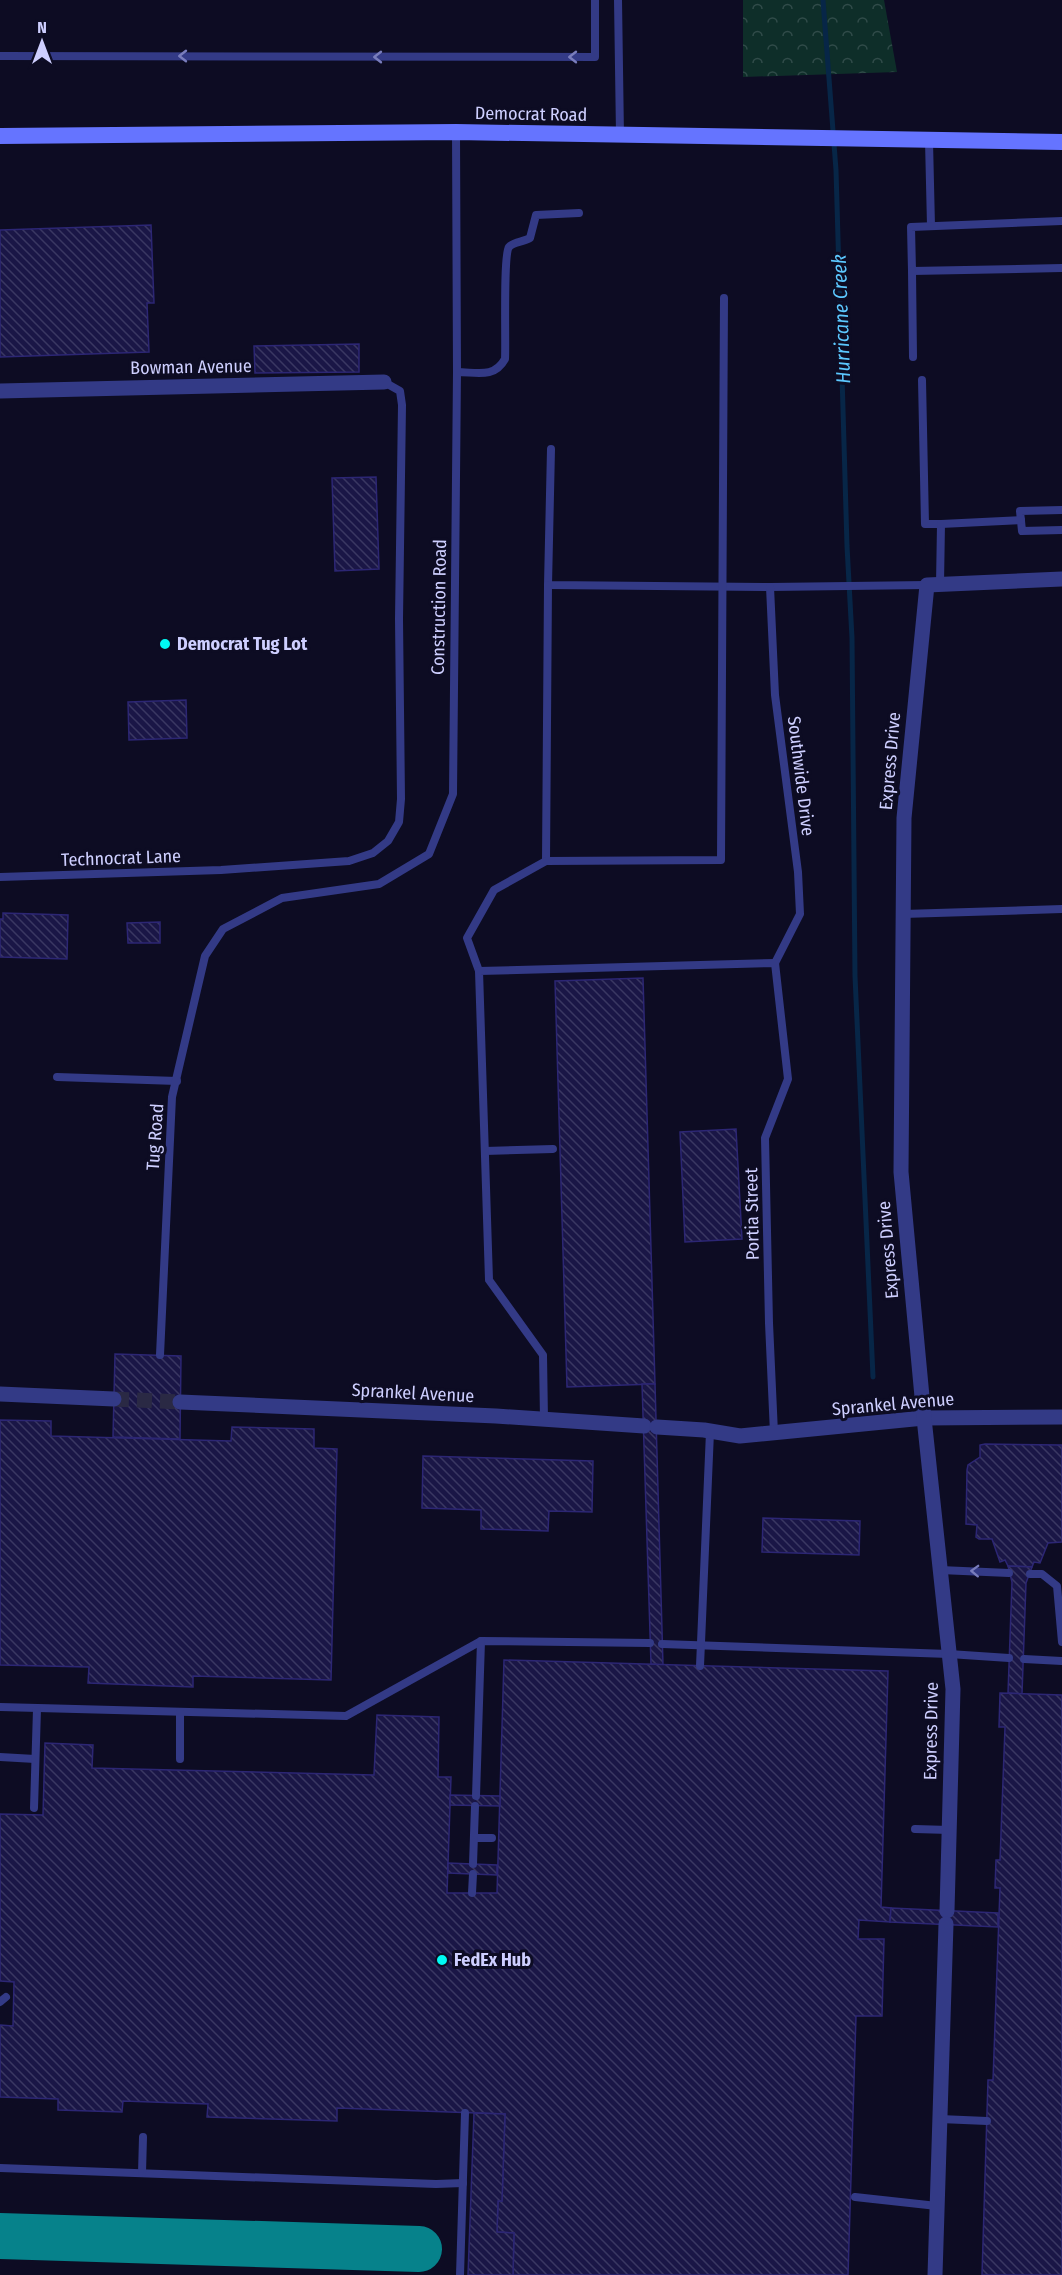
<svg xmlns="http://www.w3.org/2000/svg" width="1062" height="2275" viewBox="0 0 1062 2275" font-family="'Fira Sans Condensed',sans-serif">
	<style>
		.forest { fill: url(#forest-crowns) }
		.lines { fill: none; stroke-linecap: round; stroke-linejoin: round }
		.stream { stroke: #072647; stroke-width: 5 }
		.taxiway { stroke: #06828b; stroke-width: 46 }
		.building { fill: url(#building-back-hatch); stroke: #2c2674; stroke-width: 1.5 }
		.minor-tunnel { stroke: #2a2944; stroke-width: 15; stroke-dasharray: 15 8; stroke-linecap: butt }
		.service { stroke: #333a86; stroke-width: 8 }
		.minor { stroke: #333a86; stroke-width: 15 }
		.secondary { stroke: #6574ff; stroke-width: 16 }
		.oneway { stroke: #797dbc }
		.poi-dot { fill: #00f9f3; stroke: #0d0c23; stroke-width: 2 }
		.labels { text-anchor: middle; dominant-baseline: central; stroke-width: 6; stroke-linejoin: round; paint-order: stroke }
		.street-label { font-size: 18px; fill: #cecfff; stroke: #0d0c23 }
		.poi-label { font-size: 18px; font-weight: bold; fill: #cecfff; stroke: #0d0c23; text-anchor: start }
		.water-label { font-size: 20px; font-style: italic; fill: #5cc8ff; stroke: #0d0c23 }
	</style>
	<defs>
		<pattern id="forest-crowns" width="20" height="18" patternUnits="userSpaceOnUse" patternTransform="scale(1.5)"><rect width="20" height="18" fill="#0e2e29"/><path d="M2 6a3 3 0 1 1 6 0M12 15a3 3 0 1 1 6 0" fill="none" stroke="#304b49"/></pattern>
		<pattern id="building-back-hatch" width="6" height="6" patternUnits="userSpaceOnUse" patternTransform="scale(1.5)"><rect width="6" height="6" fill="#1a1646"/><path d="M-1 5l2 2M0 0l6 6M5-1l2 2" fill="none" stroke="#3a3762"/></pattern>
	</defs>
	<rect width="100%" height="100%" fill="#0d0c23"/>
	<path class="forest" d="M 743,0 L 884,0 L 897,72 L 743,77 Z"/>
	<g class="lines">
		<path class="stream" d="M 823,0 L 836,170 L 847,546 L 852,638 L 855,976 L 873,1377"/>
		<path class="taxiway" d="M 0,2236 L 419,2249"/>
	</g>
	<g class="building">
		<path d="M 151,225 L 154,303 L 147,303 L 149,352 L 0,357 L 0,230 Z"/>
		<path d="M 359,344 L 359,372 L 255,373 L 254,346 Z"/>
		<path d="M 376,477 L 379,569 L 335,571 L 332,478 Z"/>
		<path d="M 186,700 L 187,738 L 129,740 L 128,702 Z"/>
		<path d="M 3,913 L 68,915 L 67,959 L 0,957 L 0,919 L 3,919 Z"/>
		<path d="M 160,922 L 160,943 L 128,943 L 127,923 Z"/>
		<path d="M 643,978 L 655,1384 L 567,1387 L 555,981 Z"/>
		<path d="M 736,1129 L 742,1239 L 685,1242 L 680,1132 Z"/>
		<path d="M 115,1354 L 181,1356 L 180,1439 L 113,1437 Z"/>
		<path d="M 642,1384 L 655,1384 L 663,1665 L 651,1664 Z"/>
		<path d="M 0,1420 L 51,1421 L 51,1436 L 231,1441 L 232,1427 L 314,1429 L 314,1448 L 337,1449 L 331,1680 L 193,1676 L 193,1687 L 88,1683 L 89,1667 L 0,1665 Z"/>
		<path d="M 985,1444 L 1062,1445 L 1062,1542 L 1048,1543 L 1040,1563 L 1034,1562 L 1032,1567 L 1008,1566 L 1005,1560 L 1000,1562 L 992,1539 L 979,1539 L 976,1537 L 977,1525 L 966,1524 L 967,1470 L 968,1465 L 980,1457 L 980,1445 Z"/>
		<path d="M 423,1456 L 593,1461 L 592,1512 L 549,1511 L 548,1531 L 481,1529 L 481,1510 L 422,1508 Z"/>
		<path d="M 763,1518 L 860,1521 L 859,1555 L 762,1552 Z"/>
		<path d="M 1008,1566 L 1032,1567 L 1026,1583 L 1022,1694 L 1008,1693 L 1012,1582 Z"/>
		<path d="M 504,1660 L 888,1671 L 881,1907 L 891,1908 L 890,1922 L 859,1920 L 858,1939 L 884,1939 L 882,2016 L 856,2016 L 848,2275 L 513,2275 L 514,2233 L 497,2232 L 498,2201 L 502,2201 L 505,2114 L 337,2108 L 337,2121 L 207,2117 L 208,2104 L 123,2101 L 122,2112 L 58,2110 L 58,2099 L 0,2097 L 0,2025 L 13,2026 L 14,1982 L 0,1981 L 0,1814 L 43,1815 L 45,1743 L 93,1745 L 92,1768 L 374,1775 L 377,1715 L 439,1717 L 438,1777 L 451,1777 L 447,1893 L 497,1893 Z"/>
		<path d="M 1000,1693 L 1062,1695 L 1062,2275 L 982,2275 L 988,2080 L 993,2080 L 1000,1888 L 995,1888 L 996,1860 L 1000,1860 L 1005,1727 L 999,1727 Z"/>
		<path d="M 450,1795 L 500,1796 L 500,1806 L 450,1805 Z"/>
		<path d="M 448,1863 L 497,1865 L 497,1875 L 448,1873 Z"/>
		<path d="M 891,1908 L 998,1913 L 998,1927 L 890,1922 Z"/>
		<path d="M 474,2113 L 505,2114 L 502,2201 L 498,2201 L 497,2232 L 514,2233 L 513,2275 L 468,2275 Z"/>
	</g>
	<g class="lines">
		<path class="minor-tunnel" d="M 114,1399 L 180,1402"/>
		<g class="service">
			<path d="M 618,0 L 620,135"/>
			<path d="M 0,56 L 595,57 L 595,0"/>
			<path d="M 929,141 L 931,226"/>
			<path d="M 1062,221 L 911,227 L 912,271 L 1062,268"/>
			<path d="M 912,271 L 913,357"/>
			<path d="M 457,372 C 476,372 494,379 505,359 C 506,344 503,255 509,247 C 513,242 523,242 530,238 L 536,215 L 579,213"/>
			<path d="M 922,380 L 925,524 L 941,524 L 940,584"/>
			<path d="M 551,449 L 548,585 L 770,587 L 927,585"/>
			<path d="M 1062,510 L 1020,511 L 1022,531 L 1062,530"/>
			<path d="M 941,524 L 1021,520"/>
			<path d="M 770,587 L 775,695 L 798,872 L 800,914 L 775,963"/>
			<path d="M 546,861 L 548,585"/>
			<path d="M 0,877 L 221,870 L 349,861 L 373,853 L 388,841 L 399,822 L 401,799 L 399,619 L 402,405 L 400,391 L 384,382"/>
			<path d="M 903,914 L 1062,909"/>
			<path d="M 479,971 L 467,938 L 494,890 L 546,861 L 721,860 L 724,298"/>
			<path d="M 57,1077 L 177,1081"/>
			<path d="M 485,1151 L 553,1149"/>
			<path d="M 160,1355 L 172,1097 L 205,956 L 223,929 L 282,898 L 379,884 L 429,854 L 453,794 L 457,372 L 456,132"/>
			<path d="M 544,1420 L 543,1355 L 489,1280 L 479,971 L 775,963 L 788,1079 L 765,1138 L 769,1323 L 774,1433"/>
			<path d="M 940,1570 L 1009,1573"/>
			<path d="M 1030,1574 L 1042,1574 L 1057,1586 L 1062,1642"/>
			<path d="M 662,1644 L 949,1654 L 1009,1658"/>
			<path d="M 1024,1659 L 1062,1661"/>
			<path d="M 700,1666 L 710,1432"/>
			<path d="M 0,1707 L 346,1716 L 481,1641 L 650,1643"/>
			<path d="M 180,1712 L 180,1759"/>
			<path d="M 0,1757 L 35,1759"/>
			<path d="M 476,1796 L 481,1641"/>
			<path d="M 34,1808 L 37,1709"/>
			<path d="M 915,1829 L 949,1830"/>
			<path d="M 474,1838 L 492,1838"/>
			<path d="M 473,1864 L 475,1806"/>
			<path d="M 472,1893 L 473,1874"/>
			<path d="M 0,2002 L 6,1997"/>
			<path d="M 940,2119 L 987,2121"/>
			<path d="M 0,2168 L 436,2184 L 463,2183"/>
			<path d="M 142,2173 L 143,2137"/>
			<path d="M 855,2197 L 937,2206"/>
			<path d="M 460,2275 L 465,2113"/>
		</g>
		<g class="minor">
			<path d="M 0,391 L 384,382"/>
			<path d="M 0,1394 L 114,1399"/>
			<path d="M 180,1402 L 496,1416 L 644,1426"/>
			<path d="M 657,1427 L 704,1430 L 740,1436 L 924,1418 L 1062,1417"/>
			<path d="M 947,1911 L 953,1689 L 924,1418 L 901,1172 L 904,818 L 927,585 L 1062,579"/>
			<path d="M 935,2275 L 946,1924"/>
		</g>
		<path class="secondary" d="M 0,136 L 456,132 L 1062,142"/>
	</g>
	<defs><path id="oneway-chevron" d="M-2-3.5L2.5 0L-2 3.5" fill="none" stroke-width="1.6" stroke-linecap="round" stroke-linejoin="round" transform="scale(1.5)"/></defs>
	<g class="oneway">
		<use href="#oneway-chevron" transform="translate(183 56) rotate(-180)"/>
		<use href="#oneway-chevron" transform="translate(378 57) rotate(-180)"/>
		<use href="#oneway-chevron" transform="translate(573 57) rotate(-180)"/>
		<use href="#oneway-chevron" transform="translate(975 1571) rotate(-178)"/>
	</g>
	<g class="poi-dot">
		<circle cx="165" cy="644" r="6"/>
		<circle cx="442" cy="1960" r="6"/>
	</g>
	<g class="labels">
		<g class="street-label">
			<text transform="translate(531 114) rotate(1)">Democrat Road</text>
			<text transform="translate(191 367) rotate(-1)">Bowman Avenue</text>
			<text transform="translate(439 607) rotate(-89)">Construction Road</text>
			<text transform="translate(890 761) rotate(-85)">Express Drive</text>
			<text transform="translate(801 776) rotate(83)">Southwide Drive</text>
			<text transform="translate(121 858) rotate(-2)">Technocrat Lane</text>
			<text transform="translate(155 1137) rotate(-86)">Tug Road</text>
			<text transform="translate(752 1214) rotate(-91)">Portia Street</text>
			<text transform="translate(888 1250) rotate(-95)">Express Drive</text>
			<text transform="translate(413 1393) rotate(3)">Sprankel Avenue</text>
			<text transform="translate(893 1404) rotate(-5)">Sprankel Avenue</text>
			<text transform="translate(931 1731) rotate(-89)">Express Drive</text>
		</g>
		<g class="poi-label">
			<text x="177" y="644">Democrat Tug Lot</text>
			<text x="454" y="1960">FedEx Hub</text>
		</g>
		<g class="water-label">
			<text transform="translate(841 319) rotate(-92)">Hurricane Creek</text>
		</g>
	</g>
	<g transform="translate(42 42)" stroke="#0d0c23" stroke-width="4.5" paint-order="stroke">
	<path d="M0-4.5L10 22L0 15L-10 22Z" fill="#cecfff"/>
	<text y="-9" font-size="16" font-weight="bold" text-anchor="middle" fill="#cecfff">N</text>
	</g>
</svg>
